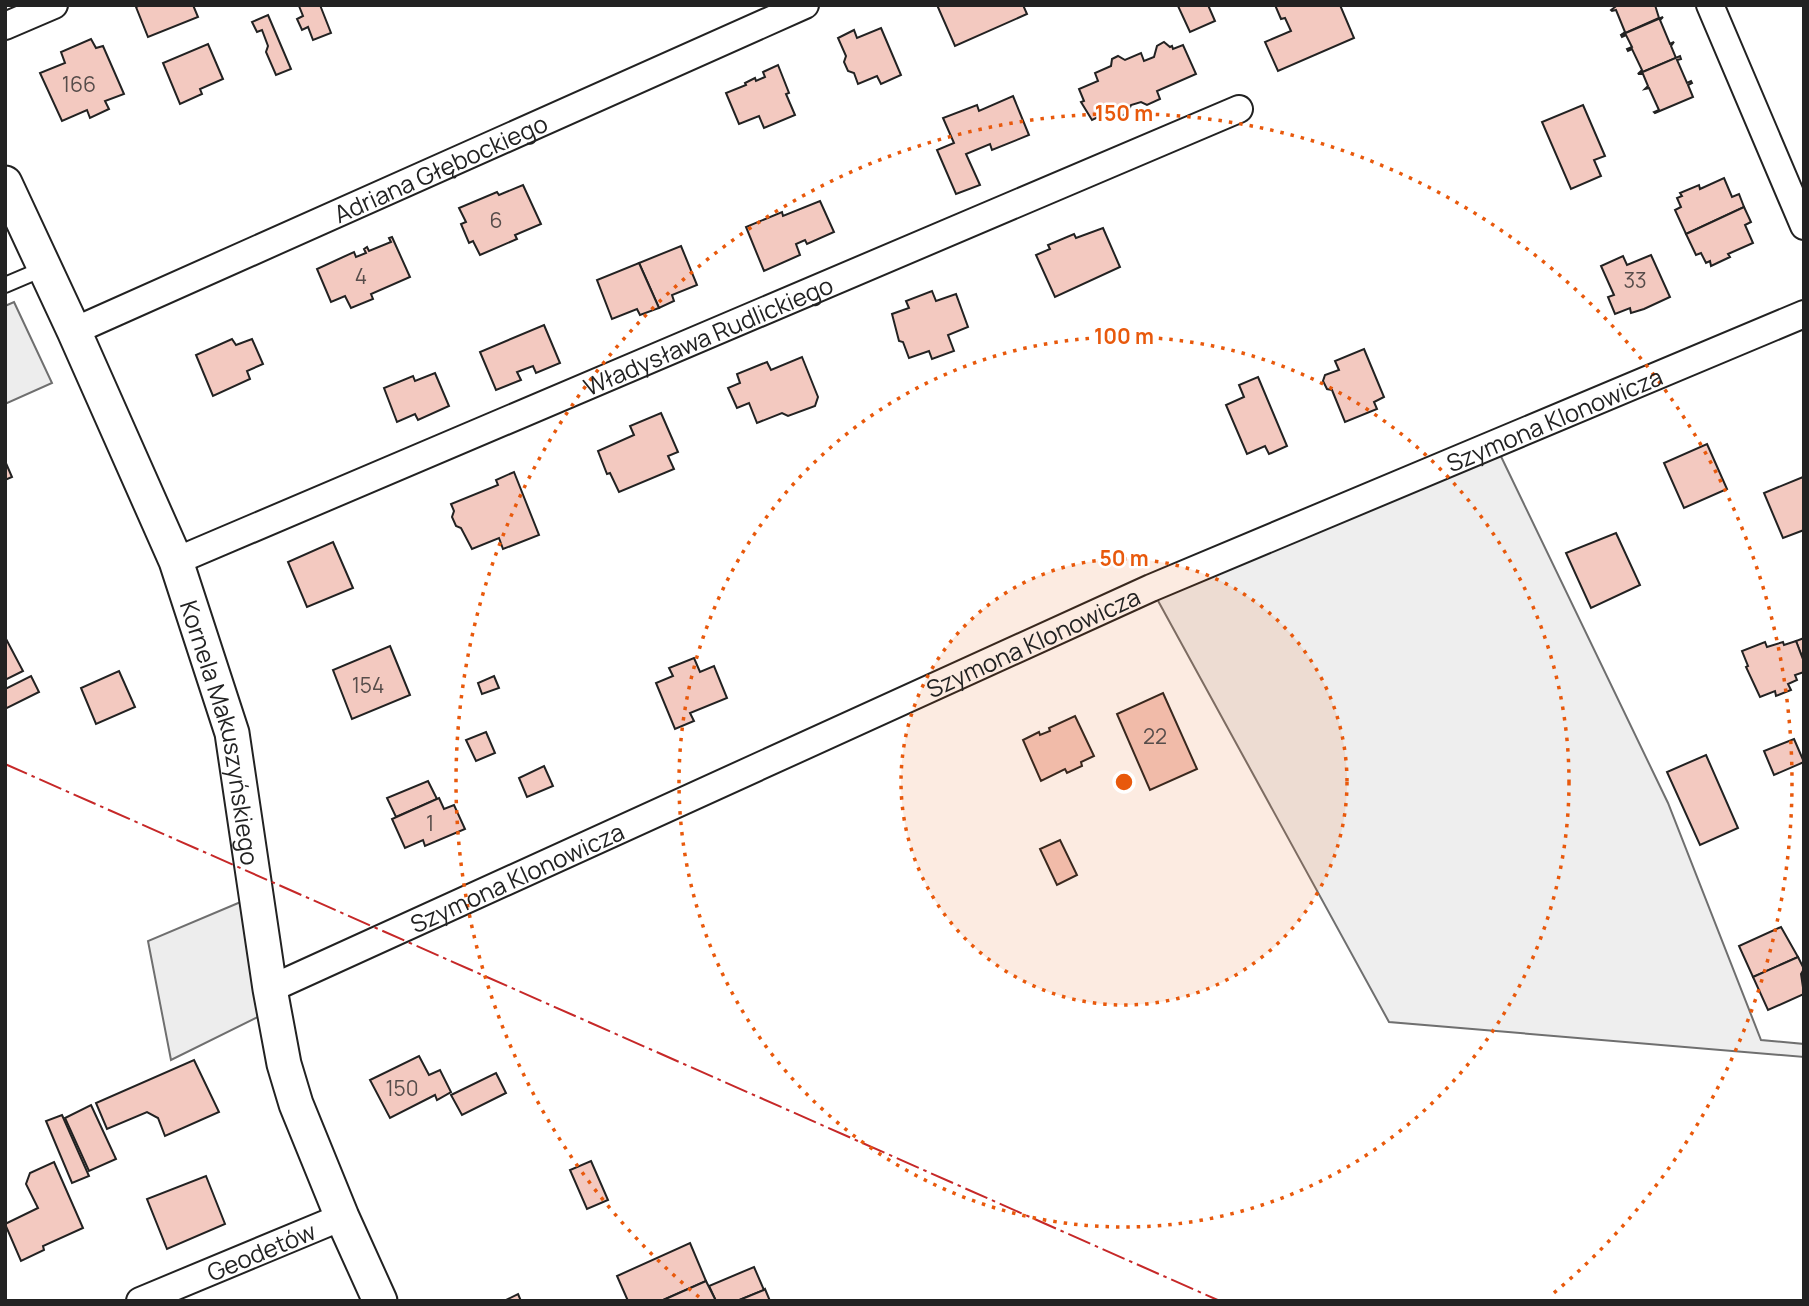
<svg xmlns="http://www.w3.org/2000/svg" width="1809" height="1306" viewBox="0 0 1809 1306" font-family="Manrope,sans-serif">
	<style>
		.green { fill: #eee; stroke: #6f6f6f; stroke-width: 2 }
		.parking { fill: #ededed; stroke: #6f6f6f; stroke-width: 2 }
		.building { fill: #f3c9c0; stroke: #222; stroke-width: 2 }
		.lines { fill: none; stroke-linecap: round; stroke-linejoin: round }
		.service-casing { stroke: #222; stroke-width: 18 }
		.minor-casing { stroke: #222; stroke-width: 30 }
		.tertiary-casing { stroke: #222; stroke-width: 37 }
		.service { stroke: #fff; stroke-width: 14 }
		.minor { stroke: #fff; stroke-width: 26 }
		.tertiary { stroke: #fff; stroke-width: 33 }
		.power { stroke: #c62828; stroke-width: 2; stroke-dasharray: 24 5 3.5 5; stroke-linecap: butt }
		.ring { fill: none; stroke: #e8590c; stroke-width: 3.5; stroke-dasharray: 3.5 7 }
		.labels { text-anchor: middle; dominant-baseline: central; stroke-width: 5; stroke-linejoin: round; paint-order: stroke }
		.number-label { font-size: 21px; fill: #564c4a }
		.street-label { font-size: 24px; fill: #222; stroke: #fff }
		.centre { fill: #e8590c; stroke: #fff; stroke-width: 3.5 }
		.ring-label { font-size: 21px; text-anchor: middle; font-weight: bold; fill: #e8590c; stroke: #fff; stroke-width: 5; stroke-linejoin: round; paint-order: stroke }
	</style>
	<rect width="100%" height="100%" fill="#fff"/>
	<path class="green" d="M 1495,444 L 1668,803 L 1761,1040 L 1804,1044 L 1804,1057 L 1389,1022 L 1151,588 Z"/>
	<g class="parking">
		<path d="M 14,302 L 52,383 L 5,404 L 5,306 Z"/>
		<path d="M 243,901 L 258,1017 L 171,1060 L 148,941 Z"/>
	</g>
	<g class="building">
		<path d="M 140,5 L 193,5 L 198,17 L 148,37 L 136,7 Z"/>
		<path d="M 320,5 L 331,33 L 313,40 L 308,27 L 302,30 L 297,19 L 303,16 L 299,6 Z"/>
		<path d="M 937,5 L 1023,5 L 1027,14 L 955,46 Z"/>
		<path d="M 1208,5 L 1215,21 L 1190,32 L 1178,6 Z"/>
		<path d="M 1275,5 L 1340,5 L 1354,38 L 1278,71 L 1265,42 L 1291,31 L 1285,18 L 1281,19 Z"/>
		<path d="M 1614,5 L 1655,5 L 1659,18 L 1621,35 L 1625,32 L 1616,10 L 1612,11 L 1611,10 L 1615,7 Z"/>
		<path d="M 268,15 L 291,69 L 276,75 L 266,52 L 268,46 L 262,30 L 257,32 L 252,22 Z"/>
		<path d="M 1663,17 L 1660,20 L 1670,44 L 1674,42 L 1671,46 L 1676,58 L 1638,74 L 1642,70 L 1632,49 L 1628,51 L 1627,49 L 1632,47 L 1626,35 L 1622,37 L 1621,35 Z"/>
		<path d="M 881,28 L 901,75 L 881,84 L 877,76 L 858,84 L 854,73 L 848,71 L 844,62 L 846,56 L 838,38 L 854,30 L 857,38 Z"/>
		<path d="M 91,39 L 96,48 L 103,46 L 124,94 L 105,101 L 109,109 L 90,118 L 87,110 L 62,121 L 40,73 L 65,63 L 61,52 Z"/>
		<path d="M 1164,42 L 1170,47 L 1172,46 L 1173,49 L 1183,45 L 1196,74 L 1157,91 L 1160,99 L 1147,105 L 1141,102 L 1131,105 L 1128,113 L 1115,119 L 1111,111 L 1092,120 L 1081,102 L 1084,101 L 1079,89 L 1098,81 L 1095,73 L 1111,66 L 1112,59 L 1118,56 L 1125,60 L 1141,53 L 1144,61 L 1154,57 L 1157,46 Z"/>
		<path d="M 208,44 L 223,79 L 200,89 L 202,94 L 180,104 L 163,63 Z"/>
		<path d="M 1680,56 L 1681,59 L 1677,60 L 1687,83 L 1691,81 L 1692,83 L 1688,85 L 1693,97 L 1655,113 L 1654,112 L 1659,110 L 1649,88 L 1645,89 L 1648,86 L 1643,74 L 1638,74 Z"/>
		<path d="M 778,65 L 789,93 L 786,94 L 795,115 L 764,128 L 759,116 L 739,124 L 726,93 L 746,85 L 745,83 L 755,78 L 756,81 L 765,77 L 763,72 Z"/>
		<path d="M 1013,96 L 1029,135 L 992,150 L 990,144 L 966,154 L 980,185 L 956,194 L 937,150 L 954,143 L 943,118 L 977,105 L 979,111 Z"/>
		<path d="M 1583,105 L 1605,156 L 1594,160 L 1601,176 L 1571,189 L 1542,122 Z"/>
		<path d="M 1724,178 L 1732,197 L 1739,194 L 1744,207 L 1686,234 L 1675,210 L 1681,207 L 1677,198 L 1682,196 L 1680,193 L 1699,185 L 1700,189 Z"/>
		<path d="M 523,185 L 541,224 L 515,235 L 517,239 L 480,255 L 473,241 L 469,243 L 461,224 L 466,222 L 459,208 L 497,192 L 499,195 Z"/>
		<path d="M 820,201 L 834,232 L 807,244 L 805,240 L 796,244 L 800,255 L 764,271 L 746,227 L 782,212 L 783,216 Z"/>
		<path d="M 1744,207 L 1751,222 L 1745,225 L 1753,243 L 1728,254 L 1730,257 L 1711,266 L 1710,261 L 1706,263 L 1701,253 L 1696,255 L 1686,234 Z"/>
		<path d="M 1103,228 L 1120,267 L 1055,297 L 1036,255 L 1050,249 L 1048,245 L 1074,234 L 1076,238 Z"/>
		<path d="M 392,237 L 410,277 L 371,294 L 373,299 L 351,308 L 345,296 L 331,302 L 317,269 L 354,252 L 356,257 L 366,253 L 364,249 L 367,247 L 369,251 L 391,242 L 389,238 Z"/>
		<path d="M 681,246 L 697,285 L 672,295 L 674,301 L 659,308 L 639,263 Z"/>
		<path d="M 1651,255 L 1670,297 L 1644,309 L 1631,313 L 1630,308 L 1615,314 L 1608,297 L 1614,295 L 1601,266 L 1623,256 L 1627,265 Z"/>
		<path d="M 639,263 L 659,308 L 640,315 L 637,309 L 612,319 L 597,280 Z"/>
		<path d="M 932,291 L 936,301 L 956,294 L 968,327 L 948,335 L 954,351 L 932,359 L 929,351 L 909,358 L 903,342 L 899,341 L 892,314 L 909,308 L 906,301 Z"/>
		<path d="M 544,325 L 560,363 L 536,373 L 533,366 L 517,372 L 521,380 L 496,390 L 480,352 Z"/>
		<path d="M 232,339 L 236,345 L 252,339 L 263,364 L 247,371 L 250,379 L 213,396 L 196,355 Z"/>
		<path d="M 1364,349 L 1384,397 L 1374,402 L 1377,409 L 1345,422 L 1332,390 L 1327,389 L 1323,381 L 1325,375 L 1339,370 L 1335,361 Z"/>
		<path d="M 802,357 L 818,397 L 815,406 L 788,416 L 782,413 L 757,423 L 749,403 L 737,408 L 728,388 L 740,383 L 737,374 L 767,362 L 771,370 Z"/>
		<path d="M 435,373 L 449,406 L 418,420 L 415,414 L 397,422 L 384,388 L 413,376 L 415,381 Z"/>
		<path d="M 1258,377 L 1287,446 L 1269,454 L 1265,446 L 1247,454 L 1226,405 L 1244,397 L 1239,385 Z"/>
		<path d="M 661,413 L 678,452 L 668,456 L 674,469 L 619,492 L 610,473 L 607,474 L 598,451 L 634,435 L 630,426 Z"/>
		<path d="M 1707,444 L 1727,489 L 1684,508 L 1664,463 Z"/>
		<path d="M 5,461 L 12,477 L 5,480 Z"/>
		<path d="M 514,472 L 539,535 L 503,549 L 499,538 L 472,549 L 461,528 L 456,526 L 452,517 L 454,511 L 451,504 L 498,485 L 496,480 Z"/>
		<path d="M 1803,477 L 1804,530 L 1783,538 L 1764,493 Z"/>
		<path d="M 1616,533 L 1640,585 L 1591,608 L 1566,553 Z"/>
		<path d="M 333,542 L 353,588 L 307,607 L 288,562 Z"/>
		<path d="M 5,637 L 23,671 L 5,680 Z"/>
		<path d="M 1804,638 L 1804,662 L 1796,641 Z"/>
		<path d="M 1796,641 L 1804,662 L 1804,672 L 1795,675 L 1797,680 L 1788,684 L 1791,690 L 1776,696 L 1775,691 L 1760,697 L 1746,667 L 1748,666 L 1742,651 L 1765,642 L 1767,647 L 1783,642 L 1784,645 Z"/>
		<path d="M 390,646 L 410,695 L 352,719 L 333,670 Z"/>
		<path d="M 694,658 L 700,672 L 714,666 L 727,698 L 690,713 L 694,721 L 675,729 L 656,683 L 673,676 L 669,668 Z"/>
		<path d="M 119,671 L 135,707 L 96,724 L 81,688 Z"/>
		<path d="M 31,676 L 39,692 L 5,709 L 5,689 Z"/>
		<path d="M 494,676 L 499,688 L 482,694 L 478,683 Z"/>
		<path d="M 1163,693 L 1197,769 L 1150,790 L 1117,714 Z"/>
		<path d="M 1075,716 L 1094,756 L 1081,762 L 1082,766 L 1067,773 L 1065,769 L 1041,781 L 1023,740 L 1039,732 L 1040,735 L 1050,731 L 1049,728 Z"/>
		<path d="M 486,732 L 495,753 L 476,761 L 466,740 Z"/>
		<path d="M 1794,739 L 1804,762 L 1774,775 L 1764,751 Z"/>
		<path d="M 1706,755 L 1738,828 L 1700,845 L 1667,772 Z"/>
		<path d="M 544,766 L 553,786 L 527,797 L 519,778 Z"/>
		<path d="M 428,781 L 437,799 L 396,817 L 387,798 Z"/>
		<path d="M 439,798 L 444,809 L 454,805 L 465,829 L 425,846 L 423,840 L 405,848 L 392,819 Z"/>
		<path d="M 1060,840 L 1077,875 L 1057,885 L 1040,849 Z"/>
		<path d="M 1781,927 L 1798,957 L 1753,977 L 1739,946 Z"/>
		<path d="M 1798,957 L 1804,969 L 1801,974 L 1804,994 L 1768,1010 L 1753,977 Z"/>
		<path d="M 419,1056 L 429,1075 L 440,1070 L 451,1092 L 437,1100 L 435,1095 L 390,1118 L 370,1080 Z"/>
		<path d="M 194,1060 L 219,1112 L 165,1136 L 158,1118 L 147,1112 L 107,1129 L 96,1103 Z"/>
		<path d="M 496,1073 L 506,1093 L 462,1115 L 451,1095 Z"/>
		<path d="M 91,1105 L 116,1159 L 89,1171 L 65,1118 Z"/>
		<path d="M 62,1115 L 89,1176 L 72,1183 L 46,1121 Z"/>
		<path d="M 591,1161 L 608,1200 L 587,1209 L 570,1170 Z"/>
		<path d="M 54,1162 L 83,1228 L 43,1246 L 44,1250 L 21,1261 L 5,1224 L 38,1208 L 26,1184 L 30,1173 Z"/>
		<path d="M 206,1176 L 225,1224 L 167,1249 L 147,1199 Z"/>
		<path d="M 690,1243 L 706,1281 L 661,1301 L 628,1301 L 617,1276 Z"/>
		<path d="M 754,1267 L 764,1290 L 737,1301 L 716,1301 L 709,1286 Z"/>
		<path d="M 706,1281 L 716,1301 L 661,1301 Z"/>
		<path d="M 765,1289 L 770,1301 L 737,1301 L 764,1290 Z"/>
		<path d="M 518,1294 L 521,1301 L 504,1301 Z"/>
	</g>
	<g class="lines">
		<defs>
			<path id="service" d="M 5,285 L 45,268"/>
			<g id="minor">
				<path d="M 1710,5 L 1804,226"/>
				<path d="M 5,26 L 54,5"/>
				<path id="s1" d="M 74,331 L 805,5"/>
				<path id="s2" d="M 176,561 L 1239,109"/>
				<path id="s3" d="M 270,989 L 1151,588 L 1804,314"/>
				<path id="s4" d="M 140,1301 L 342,1217"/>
			</g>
			<g id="tertiary">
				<path id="s5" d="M 5,183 L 74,331 L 176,561 L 232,733 L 270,989 L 284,1064 L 296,1104 L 342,1217 L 380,1301"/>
			</g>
		</defs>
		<use href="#service" class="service-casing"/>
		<use href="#minor" class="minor-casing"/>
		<use href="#tertiary" class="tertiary-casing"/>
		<use href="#service" class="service"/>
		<use href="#minor" class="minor"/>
		<use href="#tertiary" class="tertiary"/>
		<path class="power" d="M 5,764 L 1220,1301"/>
	</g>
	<circle cx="1124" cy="782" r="223" fill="#e8590c" fill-opacity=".12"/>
	<g class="ring">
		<circle cx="1124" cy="782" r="223"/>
		<circle cx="1124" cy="782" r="445"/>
		<path d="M699 1297A668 668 0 1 1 1549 1297"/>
	</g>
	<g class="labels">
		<g class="number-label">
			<text x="79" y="84">166</text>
			<text x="496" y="220">6</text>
			<text x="361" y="276">4</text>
			<text x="1635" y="280">33</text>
			<text x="368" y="685">154</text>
			<text x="1155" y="736">22</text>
			<text x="430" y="823">1</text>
			<text x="402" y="1088">150</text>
		</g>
		<g class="street-label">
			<text stroke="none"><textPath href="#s1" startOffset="401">Adriana Głębockiego</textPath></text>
			<text stroke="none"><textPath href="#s2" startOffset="578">Władysława Rudlickiego</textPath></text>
			<text stroke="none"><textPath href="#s3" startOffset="1405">Szymona Klonowicza</textPath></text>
			<text stroke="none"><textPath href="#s3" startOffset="838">Szymona Klonowicza</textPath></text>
			<text stroke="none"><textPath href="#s5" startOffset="593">Kornela Makuszyńskiego</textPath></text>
			<text stroke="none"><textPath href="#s3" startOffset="271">Szymona Klonowicza</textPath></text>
			<text stroke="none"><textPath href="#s4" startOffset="131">Geodetów</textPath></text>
		</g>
	</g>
	<circle cx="1124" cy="782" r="10" class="centre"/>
	<g class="ring-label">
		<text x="1124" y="121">150 m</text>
		<text x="1124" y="344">100 m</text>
		<text x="1124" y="566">50 m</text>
	</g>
	<rect width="1809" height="1306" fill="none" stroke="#222222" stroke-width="14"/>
</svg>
